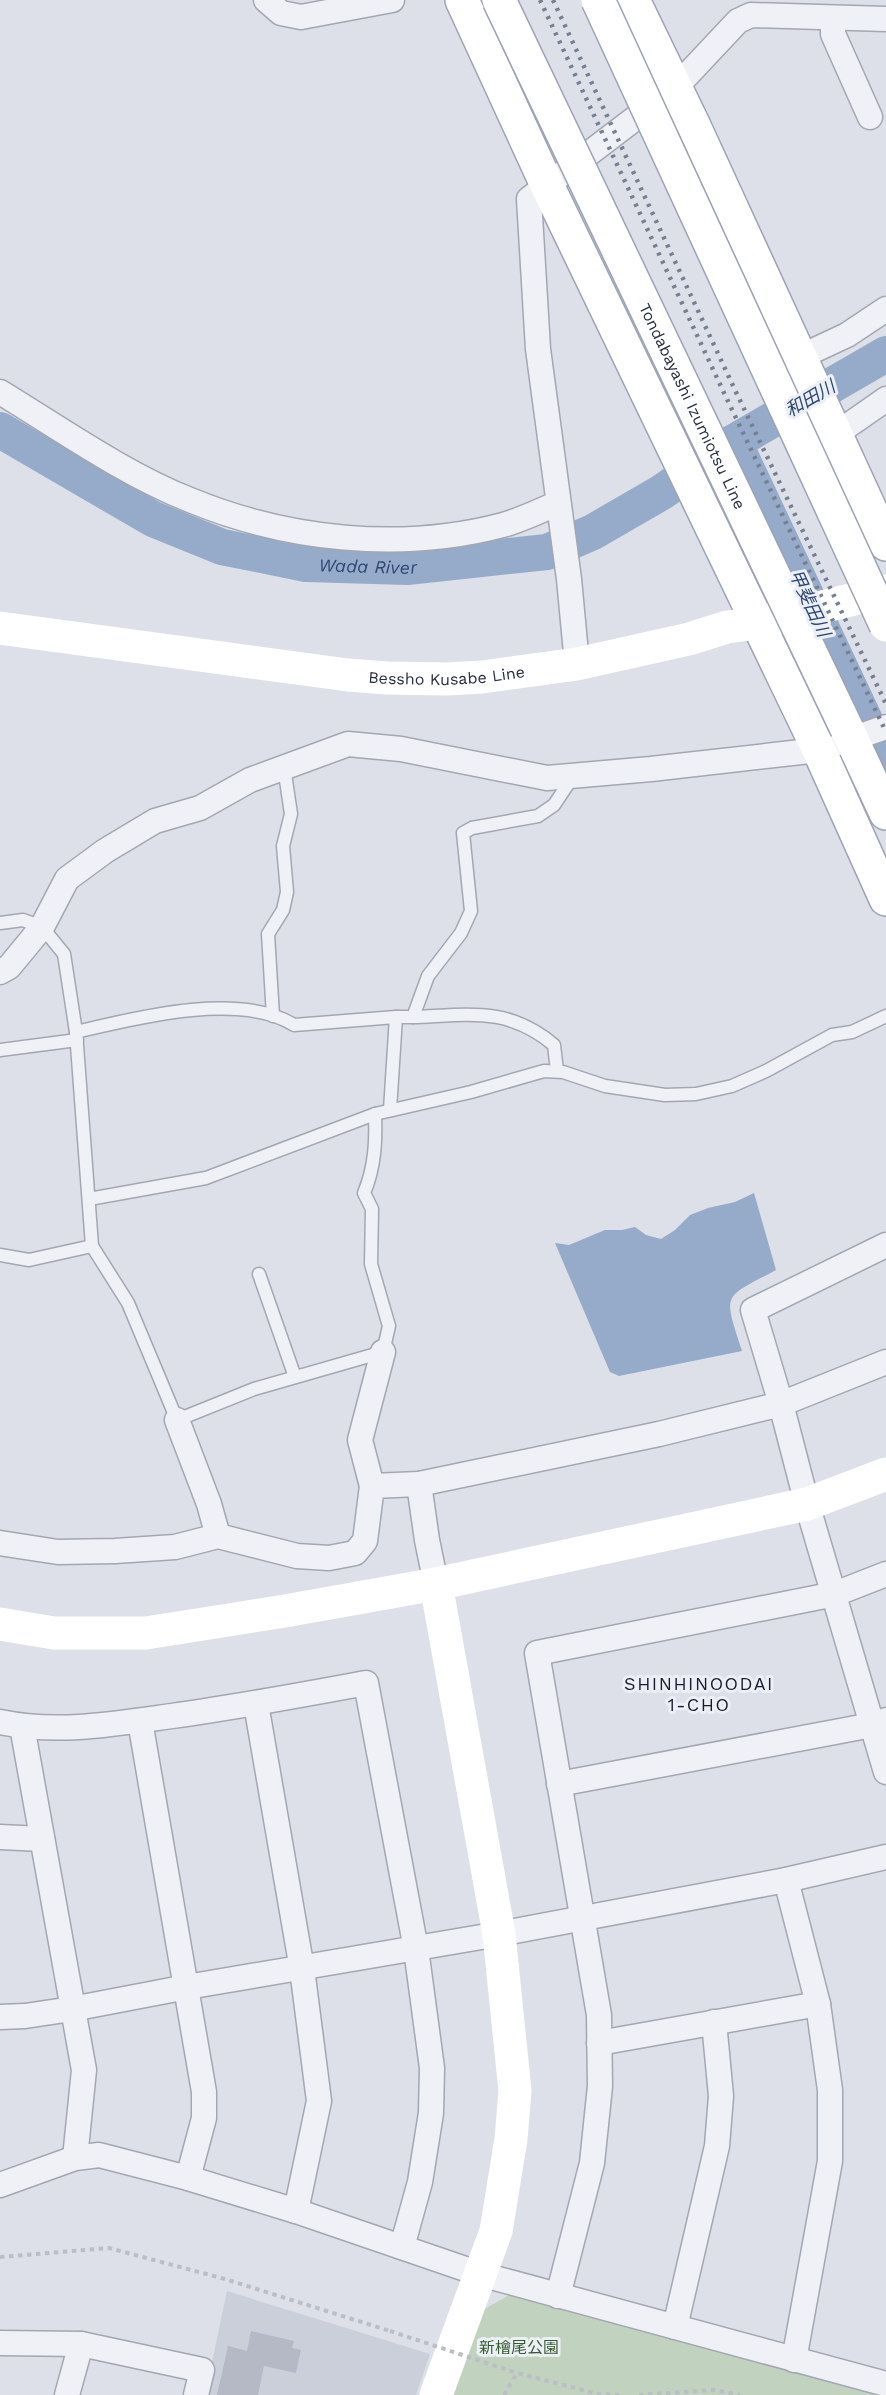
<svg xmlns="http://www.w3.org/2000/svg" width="886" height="2395" viewBox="0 0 886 2395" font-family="'Work Sans','Noto Sans JP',sans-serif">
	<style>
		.built { fill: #cbcfda }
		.green { fill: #c1d2be }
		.water { fill: #96aaca }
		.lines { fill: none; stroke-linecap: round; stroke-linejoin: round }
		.river { stroke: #96aaca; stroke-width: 36 }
		.building { fill: #b4b9c5 }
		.lane-casing { stroke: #a2a7b2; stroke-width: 15 }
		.street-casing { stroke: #a2a7b2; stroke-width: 27 }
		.primary-casing { stroke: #9ca3b4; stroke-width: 36 }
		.path { stroke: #bbbec6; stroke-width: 4; stroke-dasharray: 4.5 4.5; stroke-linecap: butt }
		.lane { stroke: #f0f1f6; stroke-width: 12 }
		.street { stroke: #f0f1f6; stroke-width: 24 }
		.secondary { stroke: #fff; stroke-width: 33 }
		.primary { stroke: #fff; stroke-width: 33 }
		.rail { stroke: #767e92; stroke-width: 4.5; stroke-dasharray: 3 6; stroke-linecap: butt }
		.primary-bridge-casing { stroke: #9ca3b4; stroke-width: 36; stroke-linecap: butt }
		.path-bridge { stroke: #bbbec6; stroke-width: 4; stroke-dasharray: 4.5 4.5; stroke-linecap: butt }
		.primary-bridge { stroke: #fff; stroke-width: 33 }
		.labels { text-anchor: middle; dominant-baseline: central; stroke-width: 6; stroke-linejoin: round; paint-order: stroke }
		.street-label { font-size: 16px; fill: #262d3f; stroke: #eceff5 }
		.park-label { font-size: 16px; fill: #365c32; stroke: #eceff5 }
		.water-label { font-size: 18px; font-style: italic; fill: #2e4775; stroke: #eceff5 }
		.neighbourhood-label { font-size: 18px; letter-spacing: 1.5px; fill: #181e30; stroke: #eceff5 }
	</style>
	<rect width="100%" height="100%" fill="#dde0e8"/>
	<path class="built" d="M 227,2291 L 430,2354 L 416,2395 L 205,2395 Z"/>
	<path class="green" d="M 511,2294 L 883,2395 L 449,2395 L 481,2311 Z"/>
	<path class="water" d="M 754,1193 L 776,1270 C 722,1299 723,1292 742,1351 L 619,1376 L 610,1372 L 555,1243 L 569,1245 L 605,1230 L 622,1230 L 635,1227 L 646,1235 L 661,1239 L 675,1230 L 690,1215 L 708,1208 L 735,1202 Z"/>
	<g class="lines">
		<g class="river">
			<path id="s1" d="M 0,430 L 153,519 L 222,547 L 306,564 L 407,567 L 547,552 L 593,532 L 662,492 L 734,442 L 886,354"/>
			<path d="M 734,442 L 886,765"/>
		</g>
	</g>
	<path class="building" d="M 251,2331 L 294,2341 L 292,2348 L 301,2350 L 296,2373 L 264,2366 L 258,2395 L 217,2395 L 228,2346 L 247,2351 Z"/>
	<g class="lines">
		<defs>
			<g id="lane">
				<path d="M 0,923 L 23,920 L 42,927 L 64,954 L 76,1032 L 92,1246 L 128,1303 L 177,1420 L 254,1389 L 383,1352 L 389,1326 L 371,1264 L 372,1209 L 364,1193 C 375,1167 376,1141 375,1114"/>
				<path d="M 273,1016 L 268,934 L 283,910 L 287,892 L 283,846 L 291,814 L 284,767"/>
				<path d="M 413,1017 C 468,1015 508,1006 554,1045 L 557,1071"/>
				<path d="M 76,1032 C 135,1018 240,991 294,1025 L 396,1017"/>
				<path d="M 0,1050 L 77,1040"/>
				<path d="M 390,1110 L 396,1017 L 413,1017 L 428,976 L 461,933 L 471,911 L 463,833 L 472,828 L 538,816 L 554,805 L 574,775"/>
				<path d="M 89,1199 L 206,1178 L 375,1114 L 471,1092 L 544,1071 L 563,1072 L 605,1086 L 665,1095 L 696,1094 L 732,1086 L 766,1071 L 832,1035 L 852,1032 L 886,1016"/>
				<path d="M 0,1255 L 29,1260 L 92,1246"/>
				<path d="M 259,1274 L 295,1377"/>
			</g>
			<g id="street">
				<path d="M 266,0 L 281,13 L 301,17 L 392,0"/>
				<path d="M 833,18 L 833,34 L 870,117"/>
				<path d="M 800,357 L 847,335 L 886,309"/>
				<path d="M 0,392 C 59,428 126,475 190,500 C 287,540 401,552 503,525 C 521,520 540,511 558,503"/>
				<path d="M 836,434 L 886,399"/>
				<path d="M 577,664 L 569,579 L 538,349 L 529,199 L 675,88 L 738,21 L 751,15 L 886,19"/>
				<path d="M 863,735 L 886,727"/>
				<path d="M 0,972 L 9,967 L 42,927 L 67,879 L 105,851 L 155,821 L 200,808 L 250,780 L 348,744 L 401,749 L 547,778 L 651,769 L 819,750 L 835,744"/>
				<path d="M 886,1245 L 753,1310 L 781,1404 L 886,1362"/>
				<path d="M 177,1420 L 209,1504 L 218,1536"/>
				<path d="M 419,1484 L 427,1540 L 436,1584"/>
				<path d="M 372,1486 L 360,1440 L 383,1352"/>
				<path d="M 0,1543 L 58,1552 L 115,1551 L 175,1547 L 218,1536 L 297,1556 L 329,1558 L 355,1553 L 365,1541 L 372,1486 L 419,1484 L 659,1434 L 781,1404 L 807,1504 L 886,1772"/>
				<path d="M 256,1704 L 302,1969 L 319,2101 L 296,2211"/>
				<path d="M 140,1721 L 204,2092 L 204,2118 L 188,2178"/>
				<path d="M 0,1722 C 57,1734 115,1724 172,1716 C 237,1707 301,1695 366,1683 L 416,1949 L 432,2068 L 431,2113 L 420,2182 L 402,2247"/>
				<path d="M 22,1726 L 84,2070 L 75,2158"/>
				<path d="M 559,1784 L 872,1725 L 886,1720"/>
				<path d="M 0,1837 L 42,1839"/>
				<path d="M 786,1880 L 818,2004 L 830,2090 L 830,2161 L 794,2360"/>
				<path d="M 0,2017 L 25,2016 L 72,2009 L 187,1987 L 499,1934 L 786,1880 L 886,1857"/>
				<path d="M 599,2043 L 818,2004"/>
				<path d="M 0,2185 L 75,2158 L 99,2155 L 188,2178 L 296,2211 L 480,2274 L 886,2384"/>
				<path d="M 558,2296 L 592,2163 L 600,2086 L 599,2015 L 537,1653 L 835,1594 L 886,1574"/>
				<path d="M 675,2327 L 717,2146 L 721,2096 L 714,2022"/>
				<path d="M 0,2343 L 81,2344"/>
				<path d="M 67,2395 L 81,2344 L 202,2370 L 196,2395"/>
			</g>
			<g id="primary">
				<path d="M 462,0 L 547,185 L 819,750 L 886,899"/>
				<path d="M 633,0 L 693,124 L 886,544"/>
				<path d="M 847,729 L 886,813"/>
			</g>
		</defs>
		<use href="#lane" class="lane-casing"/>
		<use href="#street" class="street-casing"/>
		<use href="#primary" class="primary-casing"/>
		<g class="path">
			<path d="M 0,2257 L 109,2248 L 225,2279 L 390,2331"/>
			<path d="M 504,2395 L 517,2373 L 598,2394 L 619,2395"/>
			<path d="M 639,2395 L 714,2390 L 740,2395"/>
		</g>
		<use href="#lane" class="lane"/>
		<use href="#street" class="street"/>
		<g class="secondary">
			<path id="s2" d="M 0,628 L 348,675 L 387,678 L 446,679 L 482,677 L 577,664 L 689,639 L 727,627 L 758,623 L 886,591"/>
			<path d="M 436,1584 L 499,1934 L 515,2091 L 511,2139 L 496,2231 L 436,2395"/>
			<path d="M 0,1624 L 54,1633 L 146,1633 L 285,1611 L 436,1584 L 807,1504 L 886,1474"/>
		</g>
		<use href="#primary" class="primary"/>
		<g class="rail">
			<path d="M 540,0 L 725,395 L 886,732"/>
			<path d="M 553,0 L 735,390 L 886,704"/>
		</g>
		<defs>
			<g id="primary-bridge">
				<path id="s3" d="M 499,0 L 847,729"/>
				<path d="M 598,0 L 886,625"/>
			</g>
		</defs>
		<use href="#primary-bridge" class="primary-bridge-casing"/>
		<path class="path-bridge" d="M 390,2331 L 517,2373"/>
		<use href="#primary-bridge" class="primary-bridge"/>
	</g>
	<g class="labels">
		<g class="street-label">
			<text stroke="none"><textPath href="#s3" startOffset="450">Tondabayashi Izumiotsu Line</textPath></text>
			<text stroke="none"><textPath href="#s2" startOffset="450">Bessho Kusabe Line</textPath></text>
		</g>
		<g class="park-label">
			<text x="519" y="2347">新檜尾公園</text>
		</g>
		<g class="water-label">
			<text transform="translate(810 398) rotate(-30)">和田川</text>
			<text stroke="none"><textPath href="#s1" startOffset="399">Wada River</textPath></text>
			<text transform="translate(810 603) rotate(65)">甲斐田川</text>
		</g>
		<g class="neighbourhood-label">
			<text x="699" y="1683">SHINHINOODAI<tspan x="699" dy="21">1-CHO</tspan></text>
		</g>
	</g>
</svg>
